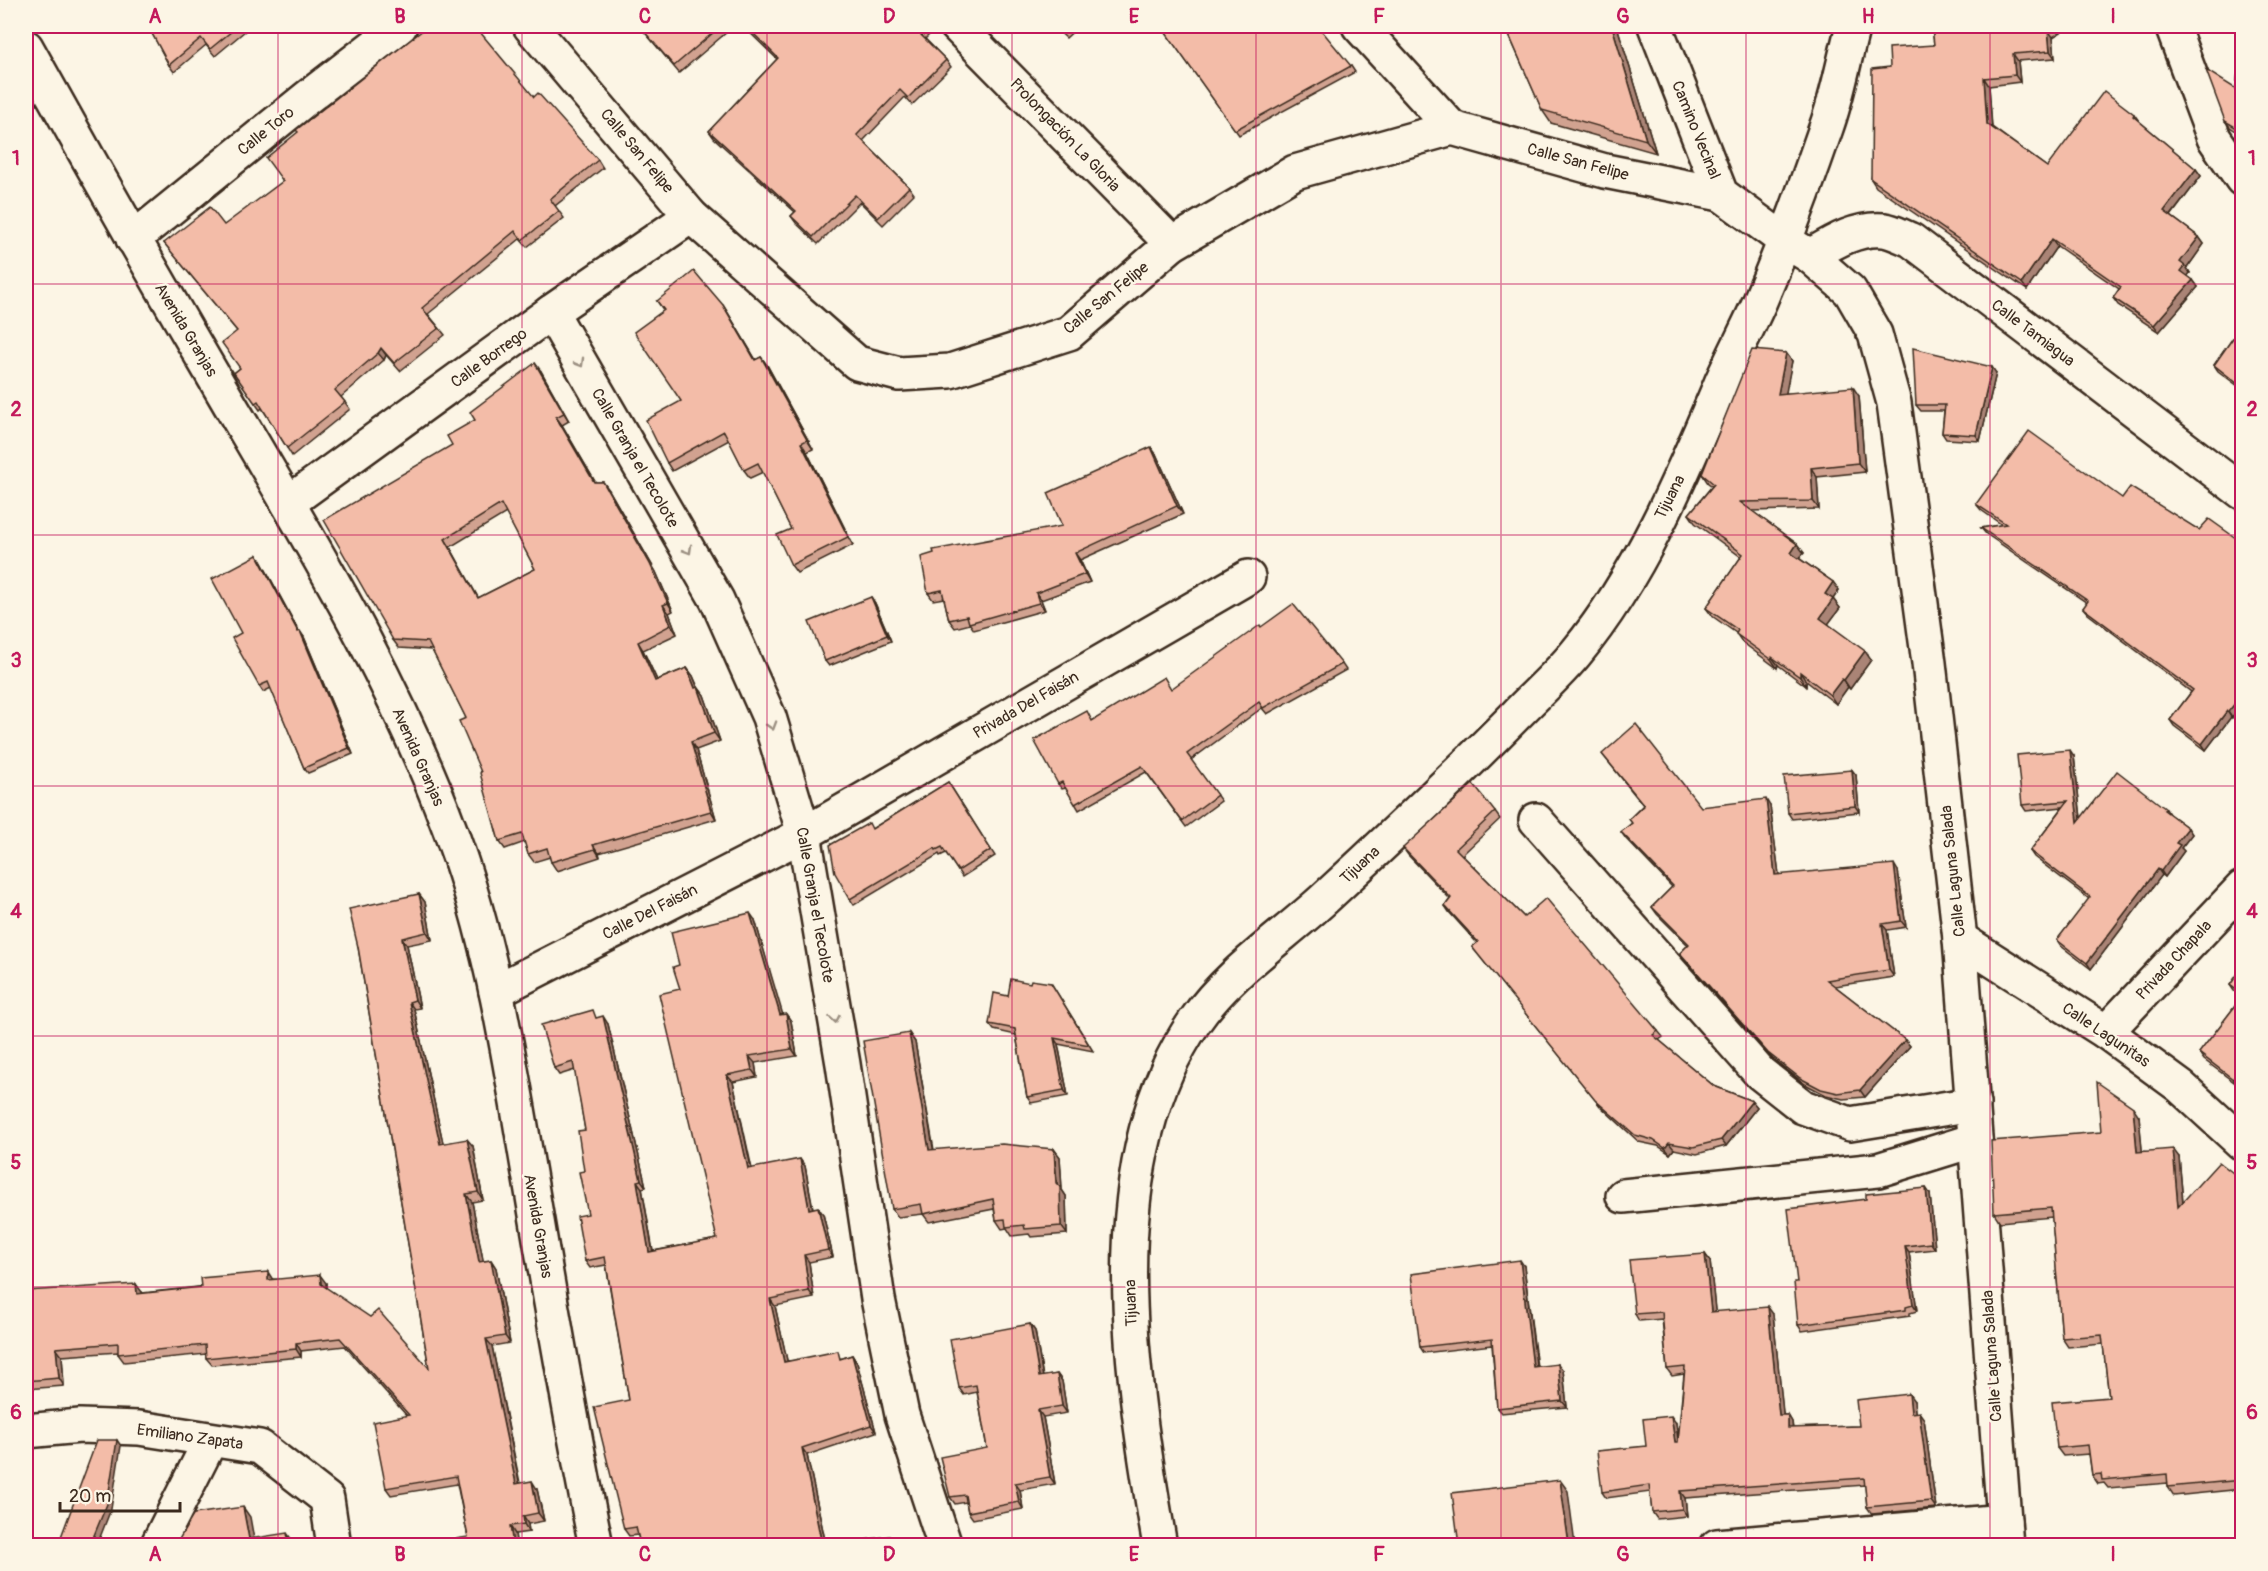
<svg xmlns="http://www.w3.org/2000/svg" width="2268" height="1571" viewBox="0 0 2268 1571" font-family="Pangolin,sans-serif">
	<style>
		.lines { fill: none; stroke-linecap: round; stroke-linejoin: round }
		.minor-casing { stroke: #3b2a1e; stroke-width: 38 }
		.minor { stroke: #fcf5e5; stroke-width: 33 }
		.wall { fill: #d1a290; stroke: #3b2a1e; stroke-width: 1.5; fill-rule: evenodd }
		.shaded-wall { fill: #aa8476; stroke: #3b2a1e; stroke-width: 1.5 }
		.building { fill: #f3bca8; stroke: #3b2a1e; stroke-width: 1.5; fill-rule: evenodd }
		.oneway { stroke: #9c9082 }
		.grid { fill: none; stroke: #c2185b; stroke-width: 1.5; stroke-opacity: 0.55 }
		.labels { text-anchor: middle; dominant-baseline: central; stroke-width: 5; stroke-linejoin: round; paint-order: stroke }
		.street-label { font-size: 16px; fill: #3b2a1e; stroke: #fcf5e5 }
		.neatline { fill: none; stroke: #c2185b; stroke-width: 2 }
		.grid-label { font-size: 20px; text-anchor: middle; font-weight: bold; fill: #c2185b }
	</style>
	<rect width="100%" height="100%" fill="#fcf5e5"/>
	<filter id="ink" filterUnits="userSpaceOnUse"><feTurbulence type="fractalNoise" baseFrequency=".0167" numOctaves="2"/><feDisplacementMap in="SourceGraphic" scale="12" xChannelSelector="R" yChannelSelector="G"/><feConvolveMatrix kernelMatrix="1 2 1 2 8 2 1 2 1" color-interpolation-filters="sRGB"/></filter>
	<g filter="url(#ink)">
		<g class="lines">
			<defs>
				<g id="minor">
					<path d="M 530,26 L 691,216 L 857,363 L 899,374 L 950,371 L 1069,333 L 1172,244 L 1295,172 L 1452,128 L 1605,171 L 1721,194"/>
					<path d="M 957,26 L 1172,244"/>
					<path d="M 1359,26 L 1452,128"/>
					<path d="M 1655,26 L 1721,194 L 1785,241 L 1810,256 L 1850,291 L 1875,334 L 1894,403 L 1929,663 L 1960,939 L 2006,1546"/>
					<path d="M 2172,26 L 2214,138 L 2242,179"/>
					<path d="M 26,47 C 93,168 162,289 232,408 C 317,552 406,699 460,858 C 496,964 512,1075 531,1185 C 551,1305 572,1426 596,1546"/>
					<path d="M 133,239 L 308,97 L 400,26"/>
					<path d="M 1810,256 C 1832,243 1857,227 1884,230 C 1893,231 1903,237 1911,240 L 2242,492"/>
					<path d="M 551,312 L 717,600 L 769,717 L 804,834 L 843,1064 L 878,1299 L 902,1415 L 945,1546"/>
					<path d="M 288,503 L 551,312 L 691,216"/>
					<path d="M 1536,820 L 1760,1073 L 1803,1107 L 1850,1124 L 1973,1104"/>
					<path d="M 1960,939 L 2106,1032 L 2181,1087 L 2242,1143"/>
					<path d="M 496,991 L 804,834 L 1248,577"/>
					<path d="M 2106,1032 L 2242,888"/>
					<path d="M 1623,1196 L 1878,1170 L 1975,1140"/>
					<path d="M 26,1431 L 80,1426 L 139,1428 L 260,1447 L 327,1499 L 334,1546"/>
					<path d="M 157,1546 L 210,1441"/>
					<path d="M 1160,1546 C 1132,1383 1095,1165 1195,1021 C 1228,973 1280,939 1323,900 C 1388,840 1453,779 1515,716 C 1535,695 1558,675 1576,653 C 1640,576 1683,473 1722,381 C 1734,354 1748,328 1760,301 C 1784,245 1806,186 1826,128 C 1838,95 1844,59 1853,26"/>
					<path d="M 1717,1546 L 2004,1521"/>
				</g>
			</defs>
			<use href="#minor" class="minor-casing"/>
			<use href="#minor" class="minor"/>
		</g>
		<g class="wall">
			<path d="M 148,26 L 251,26 L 215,56 L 206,45 L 174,72 L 169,65 Z"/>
			<path d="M 648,26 L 734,26 L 679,73 L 643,30 Z"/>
			<path d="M 743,26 L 921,26 L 929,35 L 925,39 L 946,60 L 951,67 L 912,105 L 905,97 L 863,141 L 909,187 L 914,194 L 883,225 L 860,202 L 818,244 L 796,223 L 791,216 L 795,212 L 714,138 L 709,131 L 777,59 Z"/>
			<path d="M 1053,26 L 1079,26 L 1066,38 Z"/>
			<path d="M 1161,26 L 1351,66 L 1355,72 L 1239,135 Z"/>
			<path d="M 1505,26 L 1617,26 L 1656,153 L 1551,123 L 1542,110 Z"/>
			<path d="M 1932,26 L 2071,26 L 2053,37 L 2055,58 L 2018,61 L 2020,82 L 1989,86 L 1992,127 L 2047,167 L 2134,114 L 2139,121 L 2196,169 L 2201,176 L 2171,216 L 2199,237 L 2204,244 L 2187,268 L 2190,273 L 2187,276 L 2193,280 L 2198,287 L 2159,332 L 2118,305 L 2113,298 L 2119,289 L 2057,246 L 2027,290 L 1876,187 L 1871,179 L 1890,67 L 1934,45 Z"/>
			<path d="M 2242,39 L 2242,135 L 2230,127 L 2225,121 L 2236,89 Z"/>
			<path d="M 534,97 L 598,160 L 603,168 L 555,206 L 564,218 L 527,247 L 520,239 L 428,314 L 445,335 L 400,371 L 386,355 L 384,360 L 341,397 L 350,409 L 292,456 L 262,408 L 260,410 L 234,373 L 240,368 L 237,331 L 164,243 L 224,225 Z"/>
			<path d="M 657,301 L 728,313 L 756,360 L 761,357 L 767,365 L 813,449 L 807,452 L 853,545 L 797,573 L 791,565 L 791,529 L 763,472 L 750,478 L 744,470 L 729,440 L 672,471 L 667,463 L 681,401 L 664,311 Z"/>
			<path d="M 2242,325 L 2242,389 L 2218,371 L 2214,365 Z"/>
			<path d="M 1786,353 L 1792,361 L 1785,393 L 1859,396 L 1865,472 L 1817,477 L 1819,509 L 1752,511 L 1797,544 L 1804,553 L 1799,558 L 1833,582 L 1839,590 L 1833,599 L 1840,608 L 1828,624 L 1871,660 L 1850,689 L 1848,687 L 1836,704 L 1806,681 L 1806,686 L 1778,665 L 1777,668 L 1742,642 L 1736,633 L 1712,616 L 1706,608 L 1741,557 L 1695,523 L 1689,514 L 1712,486 L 1708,483 L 1702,474 Z"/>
			<path d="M 541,371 L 569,421 L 562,425 L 595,482 L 603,482 L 609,490 L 656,572 L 673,611 L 669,613 L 677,634 L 643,650 L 657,680 L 687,668 L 693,676 L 698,687 L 704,695 L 720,741 L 696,750 L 716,819 L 599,853 L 600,857 L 557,871 L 551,862 L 550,857 L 534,862 L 528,854 L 525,842 L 505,849 L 499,841 L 481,772 L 466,718 L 432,650 L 399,648 L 393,640 L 452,445 ZM 506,513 L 535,569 L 478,598 L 450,547 Z"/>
			<path d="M 1996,373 L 1980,441 L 1946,439 L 1942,433 L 1944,411 L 1921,411 L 1916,405 Z"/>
			<path d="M 1156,454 L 1183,514 L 1080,560 L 1090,582 L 1041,600 L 1045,610 L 974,630 L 970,624 L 955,628 L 949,620 L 944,598 L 933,600 L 928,593 L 1062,526 Z"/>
			<path d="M 2122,498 L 2199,530 L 2240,541 L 2242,538 L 2242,709 L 2240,708 L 2232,718 L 2231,717 L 2206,750 L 2174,726 L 2170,720 L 2191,692 L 2088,614 L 2083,608 L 2087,603 L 1986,534 L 1981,528 L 2002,525 L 1981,510 L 1976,504 Z"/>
			<path d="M 257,555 L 261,561 L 299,631 L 304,637 L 353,754 L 308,773 L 304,768 L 271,688 L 263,692 L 259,686 L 241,633 Z"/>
			<path d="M 871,597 L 875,603 L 891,641 L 829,666 L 825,661 Z"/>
			<path d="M 1261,627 L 1342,664 L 1346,670 L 1267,714 L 1262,708 L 1191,760 L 1221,801 L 1186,827 L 1146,772 L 1079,810 L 1066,788 L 1062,789 L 1058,784 L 1093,720 L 1172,689 Z"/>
			<path d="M 1602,754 L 1701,807 L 1770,806 L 1779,875 L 1898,871 L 1906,927 L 1887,930 L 1894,977 L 1835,986 L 1905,1040 L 1910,1046 L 1865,1097 L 1843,1099 L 1826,1095 L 1805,1084 L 1773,1059 L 1685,960 L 1680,953 L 1688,945 L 1657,914 L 1652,907 L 1672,887 L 1626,839 L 1621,832 L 1632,823 L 1629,819 L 1643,805 Z"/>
			<path d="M 2074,756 L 2081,818 L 2166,809 L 2169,814 L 2188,828 L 2192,834 L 2181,848 L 2184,851 L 2165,877 L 2162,875 L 2091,969 L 2061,946 L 2057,940 L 2089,899 L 2034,857 L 2030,851 L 2063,807 L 2026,811 L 2022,805 Z"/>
			<path d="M 1852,770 L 1856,775 L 1859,812 L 1792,819 L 1788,813 Z"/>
			<path d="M 948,782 L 995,856 L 962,877 L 946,853 L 940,856 L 939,854 L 854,905 L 850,899 L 873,828 Z"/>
			<path d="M 1495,812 L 1500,819 L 1462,855 L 1524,917 L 1658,1031 L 1663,1037 L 1659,1040 L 1714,1086 L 1752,1101 L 1757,1107 L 1726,1146 L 1697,1154 L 1674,1149 L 1670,1154 L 1658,1146 L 1639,1142 L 1600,1106 L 1477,953 L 1472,947 L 1477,943 L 1449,912 L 1445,906 L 1450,899 L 1408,855 L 1403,848 Z"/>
			<path d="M 419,894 L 425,902 L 432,940 L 407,945 L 420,1008 L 414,1009 L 443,1143 L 473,1146 L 483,1200 L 472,1202 L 483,1261 L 491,1260 L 496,1268 L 510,1343 L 492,1346 L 520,1483 L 537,1489 L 544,1521 L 528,1524 L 529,1532 L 515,1534 L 468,1537 L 457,1484 L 391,1495 L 386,1488 L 407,1416 L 345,1346 L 301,1351 L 301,1357 L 212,1365 L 206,1358 L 206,1354 L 124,1362 L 118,1354 L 118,1352 L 62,1356 L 64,1386 L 26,1389 L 26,1291 L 142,1292 L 142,1293 L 272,1279 L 326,1283 L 326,1288 L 429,1368 L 358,947 Z"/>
			<path d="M 755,920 L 782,1015 L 786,1014 L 791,1021 L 797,1056 L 755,1063 L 757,1077 L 733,1082 L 752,1169 L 805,1166 L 813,1208 L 823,1214 L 833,1257 L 809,1262 L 814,1298 L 775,1306 L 787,1361 L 843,1358 L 852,1355 L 857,1363 L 876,1432 L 807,1455 L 826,1545 L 640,1545 L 638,1535 L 629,1536 L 624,1529 L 629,1400 L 606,1265 L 590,1268 L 585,1261 L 588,1214 L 584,1171 L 585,1130 L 575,1070 L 559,1075 L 554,1068 L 599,1018 L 608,1024 L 646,1187 L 642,1188 L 653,1251 L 717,1239 L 680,989 L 679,965 Z"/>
			<path d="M 2242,968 L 2242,1079 L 2238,1085 L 2204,1060 L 2199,1053 L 2242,997 L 2234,991 L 2230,985 Z"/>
			<path d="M 1030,983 L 1051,983 L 1093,1051 L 1058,1044 L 1068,1096 L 1031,1103 L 1027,1097 L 1016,1035 L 994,1030 L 989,1024 L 1008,996 Z"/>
			<path d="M 909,1033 L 915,1042 L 934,1150 L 1054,1149 L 1060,1157 L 1062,1190 L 1066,1196 L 1067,1234 L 1031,1237 L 1029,1234 L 1012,1236 L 1007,1228 L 1002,1229 L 996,1220 L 994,1209 L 929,1222 L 923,1214 L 898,1217 L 892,1209 Z"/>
			<path d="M 2139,1116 L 2142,1151 L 2179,1157 L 2183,1202 L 2242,1180 L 2242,1489 L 2174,1496 L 2168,1487 L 2168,1483 L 2108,1488 L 2104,1483 L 2098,1484 L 2092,1475 L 2089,1454 L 2063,1456 L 2057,1448 L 2109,1397 L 2103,1344 L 2068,1347 L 2062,1338 L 2052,1217 L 2000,1222 L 1994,1213 L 2101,1132 Z"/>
			<path d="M 1926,1188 L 1930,1194 L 1935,1249 L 1909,1252 L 1917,1311 L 1910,1313 L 1910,1316 L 1802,1331 L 1798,1325 L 1797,1282 L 1866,1199 Z"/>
			<path d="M 1705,1254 L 1710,1261 L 1715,1312 L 1773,1314 L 1783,1415 L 1788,1415 L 1792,1422 L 1793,1428 L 1859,1426 L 1914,1401 L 1915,1413 L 1924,1419 L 1936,1508 L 1872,1514 L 1867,1507 L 1865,1485 L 1685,1498 L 1687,1516 L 1657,1519 L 1652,1512 L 1650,1492 L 1606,1498 L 1602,1492 L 1646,1446 L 1676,1423 L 1678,1439 L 1684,1374 L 1672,1376 L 1667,1369 L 1662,1319 L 1639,1321 L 1635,1314 Z"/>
			<path d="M 1524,1266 L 1537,1367 L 1563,1370 L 1567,1407 L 1501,1413 L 1497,1408 L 1492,1345 L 1424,1353 L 1420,1347 Z"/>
			<path d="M 1030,1324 L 1035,1331 L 1043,1377 L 1057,1374 L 1062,1381 L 1067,1413 L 1043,1417 L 1055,1484 L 1020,1490 L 1023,1509 L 973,1519 L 968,1512 L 966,1502 L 955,1504 L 950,1497 L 987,1448 L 977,1392 L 964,1395 L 959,1388 Z"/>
		</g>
		<g class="shaded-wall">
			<path d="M 1612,26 L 1617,26 L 1656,153 L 1646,140 Z"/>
			<path d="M 2048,30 L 2053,37 L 2055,58 L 2050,51 Z"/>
			<path d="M 2013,54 L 2018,61 L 2020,82 L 2015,75 Z"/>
			<path d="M 1984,78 L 1989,86 L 1992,131 L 1987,124 Z"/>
			<path d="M 2196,169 L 2201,176 L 2169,218 L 2164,211 Z"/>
			<path d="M 2199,237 L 2204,244 L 2187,268 L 2190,273 L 2186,278 L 2181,271 L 2180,262 Z"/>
			<path d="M 2052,239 L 2057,246 L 2027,290 L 2022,283 Z"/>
			<path d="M 2193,280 L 2198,287 L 2159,332 L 2154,325 Z"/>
			<path d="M 723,305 L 728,313 L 761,369 L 755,360 Z"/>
			<path d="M 381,348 L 386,355 L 384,360 L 378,353 Z"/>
			<path d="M 1786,353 L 1792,361 L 1784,403 L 1778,394 Z"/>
			<path d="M 761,357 L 767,365 L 813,449 L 807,440 Z"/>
			<path d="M 535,363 L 541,371 L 569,421 L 564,413 Z"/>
			<path d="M 1992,367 L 1996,373 L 1980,441 L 1976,435 Z"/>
			<path d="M 1853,387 L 1859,396 L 1865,472 L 1858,463 Z"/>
			<path d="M 556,417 L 562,425 L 600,490 L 594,482 Z"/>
			<path d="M 801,443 L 807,452 L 853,545 L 848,537 Z"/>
			<path d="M 1151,447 L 1156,454 L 1183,514 L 1177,506 Z"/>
			<path d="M 1811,468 L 1817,477 L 1819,509 L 1813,501 Z"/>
			<path d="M 603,482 L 609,490 L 656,572 L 673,611 L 668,603 Z"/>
			<path d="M 445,539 L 450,547 L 483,606 L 478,598 Z"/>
			<path d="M 1797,544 L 1804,553 L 1797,561 L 1791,553 Z"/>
			<path d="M 1075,553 L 1080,560 L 1090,582 L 1085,574 Z"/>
			<path d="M 257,555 L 261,561 L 302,638 L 298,632 Z"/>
			<path d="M 1833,582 L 1839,590 L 1831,602 L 1825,594 Z"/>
			<path d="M 1036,593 L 1041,600 L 1045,610 L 1039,603 Z"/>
			<path d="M 871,597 L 875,603 L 891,641 L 887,635 Z"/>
			<path d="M 1833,599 L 1840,608 L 1826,627 L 1820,618 Z"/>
			<path d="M 663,605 L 669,613 L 677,634 L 671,625 Z"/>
			<path d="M 300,631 L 304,637 L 353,754 L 349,748 Z"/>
			<path d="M 638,642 L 643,650 L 661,689 L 655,681 Z"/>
			<path d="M 1865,651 L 1871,660 L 1850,689 L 1844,680 Z"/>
			<path d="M 1772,657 L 1778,665 L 1777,668 L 1771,659 Z"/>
			<path d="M 687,668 L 693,676 L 701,696 L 695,688 Z"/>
			<path d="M 1800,672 L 1806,681 L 1806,686 L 1800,677 Z"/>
			<path d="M 1842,679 L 1848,687 L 1836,704 L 1830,695 Z"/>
			<path d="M 698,687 L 704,695 L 720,741 L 714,733 Z"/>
			<path d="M 2236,702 L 2240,708 L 2232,718 L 2228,712 Z"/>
			<path d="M 2227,711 L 2231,717 L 2206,750 L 2202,744 Z"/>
			<path d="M 691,742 L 696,750 L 716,819 L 711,811 Z"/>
			<path d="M 2070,750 L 2074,756 L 2082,828 L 2078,822 Z"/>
			<path d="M 1852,770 L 1856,775 L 1859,812 L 1855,806 Z"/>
			<path d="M 1766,799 L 1770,806 L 1780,882 L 1775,875 Z"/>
			<path d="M 2188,828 L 2192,834 L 2181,848 L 2184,851 L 2165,877 L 2161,871 L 2176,843 Z"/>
			<path d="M 593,845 L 599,853 L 600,857 L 595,849 Z"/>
			<path d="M 1894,864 L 1898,871 L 1906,927 L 1901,921 Z"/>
			<path d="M 2158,869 L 2162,875 L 2091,969 L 2087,963 Z"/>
			<path d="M 419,894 L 425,902 L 432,940 L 427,932 Z"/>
			<path d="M 750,913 L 755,920 L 785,1022 L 780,1015 Z"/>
			<path d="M 1882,924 L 1887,930 L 1894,977 L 1889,970 Z"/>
			<path d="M 402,938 L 407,945 L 420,1008 L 415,1000 Z"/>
			<path d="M 409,1002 L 414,1009 L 445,1152 L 440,1144 Z"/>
			<path d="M 786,1014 L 791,1021 L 797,1056 L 792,1049 Z"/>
			<path d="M 603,1016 L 608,1024 L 646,1187 L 641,1180 Z"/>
			<path d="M 909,1033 L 915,1042 L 935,1159 L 929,1150 Z"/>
			<path d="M 1054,1038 L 1058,1044 L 1068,1096 L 1064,1090 Z"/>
			<path d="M 1905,1040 L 1910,1046 L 1865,1097 L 1860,1090 Z"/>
			<path d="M 749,1056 L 755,1063 L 757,1077 L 752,1070 Z"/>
			<path d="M 2242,1066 L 2242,1079 L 2238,1085 L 2233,1079 Z"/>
			<path d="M 727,1075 L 733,1082 L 753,1177 L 748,1169 Z"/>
			<path d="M 1752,1101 L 1757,1107 L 1726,1146 L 1721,1140 Z"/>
			<path d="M 2133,1107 L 2139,1116 L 2143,1160 L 2137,1152 Z"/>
			<path d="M 467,1139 L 473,1146 L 483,1200 L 478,1192 Z"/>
			<path d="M 1669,1143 L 1674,1149 L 1670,1154 L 1665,1148 Z"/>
			<path d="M 1054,1149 L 1060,1157 L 1062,1190 L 1066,1196 L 1067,1234 L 1061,1226 Z"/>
			<path d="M 2173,1149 L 2179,1157 L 2184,1215 L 2178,1207 Z"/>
			<path d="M 800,1159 L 805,1166 L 814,1216 L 809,1209 Z"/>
			<path d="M 637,1181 L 642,1188 L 654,1259 L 649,1252 Z"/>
			<path d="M 1926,1188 L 1930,1194 L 1935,1249 L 1931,1243 Z"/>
			<path d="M 466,1194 L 472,1202 L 485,1270 L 479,1262 Z"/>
			<path d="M 818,1207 L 823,1214 L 833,1257 L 828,1250 Z"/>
			<path d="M 1905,1246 L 1909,1252 L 1917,1311 L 1913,1305 Z"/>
			<path d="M 1705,1254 L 1710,1261 L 1716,1319 L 1711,1312 Z"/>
			<path d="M 804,1255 L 809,1262 L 814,1298 L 809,1291 Z"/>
			<path d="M 491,1260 L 496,1268 L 510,1343 L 505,1336 Z"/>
			<path d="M 1520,1260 L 1524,1266 L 1537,1373 L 1533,1367 Z"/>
			<path d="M 268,1272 L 273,1280 L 268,1280 Z"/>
			<path d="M 320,1275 L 326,1283 L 326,1292 L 321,1284 Z"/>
			<path d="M 136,1284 L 142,1292 L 142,1301 L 137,1294 Z"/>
			<path d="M 770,1299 L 775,1306 L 789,1369 L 784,1362 Z"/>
			<path d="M 1768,1307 L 1773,1314 L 1784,1422 L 1779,1415 Z"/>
			<path d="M 1030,1324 L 1035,1331 L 1044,1384 L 1039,1377 Z"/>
			<path d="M 486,1339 L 492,1346 L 521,1491 L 516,1484 Z"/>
			<path d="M 296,1343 L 301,1351 L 301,1357 L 296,1349 Z"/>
			<path d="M 56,1348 L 62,1356 L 64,1386 L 59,1378 Z"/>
			<path d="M 852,1355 L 857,1363 L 876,1432 L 871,1425 Z"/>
			<path d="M 1558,1364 L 1563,1370 L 1567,1407 L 1562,1401 Z"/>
			<path d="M 1057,1374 L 1062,1381 L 1067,1413 L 1062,1406 Z"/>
			<path d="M 1909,1394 L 1914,1401 L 1916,1420 L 1911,1413 Z"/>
			<path d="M 1038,1410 L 1043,1417 L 1055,1484 L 1050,1477 Z"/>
			<path d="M 1919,1412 L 1924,1419 L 1936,1508 L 1931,1501 Z"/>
			<path d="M 1788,1415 L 1792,1422 L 1793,1435 L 1788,1428 Z"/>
			<path d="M 1671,1416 L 1676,1423 L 1679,1449 L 1675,1442 Z"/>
			<path d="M 117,1440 L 121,1446 L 111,1509 L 97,1545 L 90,1545 Z"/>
			<path d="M 802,1448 L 807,1455 L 826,1545 L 822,1545 Z"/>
			<path d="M 1560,1480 L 1568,1491 L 1575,1545 L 1569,1545 Z"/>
			<path d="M 532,1481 L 537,1489 L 544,1521 L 538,1513 Z"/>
			<path d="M 1015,1483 L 1020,1490 L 1023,1509 L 1019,1502 Z"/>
			<path d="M 1680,1491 L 1685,1498 L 1687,1516 L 1682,1509 Z"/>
			<path d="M 243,1507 L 250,1517 L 255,1545 L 249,1539 Z"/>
			<path d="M 523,1516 L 528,1524 L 529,1532 L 524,1524 Z"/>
			<path d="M 510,1526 L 515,1534 L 517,1545 L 513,1545 Z"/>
			<path d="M 287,1533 L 294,1543 L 294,1545 L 289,1545 Z"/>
			<path d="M 889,1536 L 894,1543 L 895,1545 L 891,1545 Z"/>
		</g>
		<g class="building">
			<path d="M 148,26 L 238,26 L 210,49 L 201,38 L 169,65 Z"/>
			<path d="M 428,26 L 475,26 L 534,97 L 538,93 L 598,160 L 550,199 L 559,211 L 522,240 L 515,231 L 422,308 L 439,328 L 394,363 L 381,348 L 378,353 L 335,390 L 345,402 L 287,448 L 258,401 L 255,403 L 234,373 L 240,368 L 222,343 L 237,331 L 164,243 L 210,207 L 224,225 L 283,181 L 266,158 L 298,132 L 296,130 Z"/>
			<path d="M 648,26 L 721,26 L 674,66 L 643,30 Z"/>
			<path d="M 746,26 L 921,26 L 924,28 L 919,33 L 946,60 L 908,98 L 900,90 L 857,135 L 909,187 L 878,218 L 855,195 L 813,237 L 791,216 L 796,211 L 709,131 L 778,58 Z"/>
			<path d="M 1055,26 L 1069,26 L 1062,32 Z"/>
			<path d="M 1161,26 L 1318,26 L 1351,66 L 1235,130 Z"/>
			<path d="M 1505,26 L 1612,26 L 1646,140 L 1542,110 Z"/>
			<path d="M 1932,26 L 2055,26 L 2048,30 L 2050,51 L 2013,54 L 2015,75 L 1984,78 L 1987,124 L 2047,167 L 2104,91 L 2134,114 L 2133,116 L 2196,169 L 2164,211 L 2199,237 L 2180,262 L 2185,266 L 2181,271 L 2193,280 L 2154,325 L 2113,298 L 2121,287 L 2052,239 L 2022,283 L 1871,179 L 1872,69 L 1890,67 L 1889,48 L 1934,45 Z"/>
			<path d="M 2242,39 L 2242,131 L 2225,121 L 2206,70 L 2236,89 Z"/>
			<path d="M 694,271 L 723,305 L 755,360 L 761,357 L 807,440 L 801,443 L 848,537 L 791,565 L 777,535 L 791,529 L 758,463 L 744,470 L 724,431 L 667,463 L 646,420 L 681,401 L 634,332 L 664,310 L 657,301 Z"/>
			<path d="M 2242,325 L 2242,387 L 2214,365 Z"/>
			<path d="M 1913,348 L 1992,367 L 1976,435 L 1942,433 L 1945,405 L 1916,405 Z"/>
			<path d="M 1752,350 L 1786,353 L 1778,394 L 1853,387 L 1858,463 L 1811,468 L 1813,501 L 1740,502 L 1797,544 L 1791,553 L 1833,582 L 1825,594 L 1833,599 L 1820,618 L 1865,651 L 1844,680 L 1842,679 L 1830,695 L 1800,672 L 1800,677 L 1772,657 L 1771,659 L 1736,634 L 1738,630 L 1706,608 L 1743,554 L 1689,514 L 1714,484 L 1702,474 Z"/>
			<path d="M 535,363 L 564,413 L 556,417 L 594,482 L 603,482 L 650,564 L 668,603 L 663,605 L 671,625 L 638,642 L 655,681 L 687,668 L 695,688 L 698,687 L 714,733 L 691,742 L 711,811 L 593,845 L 595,849 L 551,862 L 547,848 L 528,854 L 522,834 L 499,841 L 480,773 L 481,772 L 459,721 L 466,718 L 428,642 L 393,640 L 324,520 L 452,445 L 447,436 L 475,420 L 470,412 ZM 501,504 L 535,569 L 478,598 L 445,539 Z"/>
			<path d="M 2029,431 L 2122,498 L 2130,487 L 2199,530 L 2209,519 L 2240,541 L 2242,538 L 2242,706 L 2236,702 L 2228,712 L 2227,711 L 2202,744 L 2170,720 L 2193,690 L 2083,608 L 2088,601 L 1981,528 L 2006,524 L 1976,504 Z"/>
			<path d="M 1151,447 L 1177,506 L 1075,553 L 1085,574 L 1036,593 L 1039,603 L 969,623 L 967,616 L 949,620 L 942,590 L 928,593 L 921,557 L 934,553 L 933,550 L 1062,526 L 1048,493 Z"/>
			<path d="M 257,555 L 298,632 L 300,631 L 349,748 L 304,768 L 268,682 L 259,686 L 232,638 L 241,633 L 212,579 Z"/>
			<path d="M 871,597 L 887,635 L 825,661 L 809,622 Z"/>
			<path d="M 1293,604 L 1342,664 L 1263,708 L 1259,702 L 1187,754 L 1217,795 L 1182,821 L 1142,766 L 1075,804 L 1062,782 L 1058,784 L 1034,740 L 1087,711 L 1092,721 L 1164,677 L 1171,689 L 1260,625 L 1261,627 Z"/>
			<path d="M 1636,724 L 1701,807 L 1766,799 L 1775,875 L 1894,864 L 1901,921 L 1882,924 L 1889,970 L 1827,980 L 1905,1040 L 1860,1090 L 1838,1093 L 1821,1089 L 1800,1078 L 1768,1053 L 1680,953 L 1689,944 L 1652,907 L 1673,886 L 1621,832 L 1632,823 L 1629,819 L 1644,805 L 1602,754 Z"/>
			<path d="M 2070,750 L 2078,822 L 2117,771 L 2166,809 L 2164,810 L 2188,828 L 2176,843 L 2180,845 L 2161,871 L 2158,869 L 2087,963 L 2057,940 L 2090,897 L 2030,851 L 2068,801 L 2022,805 L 2017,755 Z"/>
			<path d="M 1852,770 L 1855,806 L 1788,813 L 1784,776 Z"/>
			<path d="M 948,782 L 991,850 L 958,871 L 942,847 L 936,850 L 935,848 L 850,899 L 835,873 L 830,845 L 869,823 L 872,829 Z"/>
			<path d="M 1473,784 L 1495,812 L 1456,849 L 1524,917 L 1546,898 L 1658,1031 L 1653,1035 L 1714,1086 L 1752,1101 L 1721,1140 L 1693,1147 L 1669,1143 L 1665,1148 L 1653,1140 L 1635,1135 L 1595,1100 L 1472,947 L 1478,942 L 1445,906 L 1451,898 L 1403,848 Z"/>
			<path d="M 419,894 L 427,932 L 402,938 L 415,1000 L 409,1002 L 440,1144 L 467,1139 L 478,1192 L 466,1194 L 479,1262 L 491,1260 L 505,1336 L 486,1339 L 516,1484 L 532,1481 L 538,1513 L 523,1516 L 524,1524 L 510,1526 L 513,1545 L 417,1545 L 468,1537 L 456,1476 L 386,1488 L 373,1422 L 409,1415 L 340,1338 L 296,1343 L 296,1349 L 206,1358 L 205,1345 L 118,1354 L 118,1343 L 56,1348 L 59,1378 L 26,1381 L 26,1291 L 136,1284 L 137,1294 L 201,1287 L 200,1278 L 268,1272 L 268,1280 L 320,1275 L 321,1284 L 370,1317 L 378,1310 L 429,1368 L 358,947 L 349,909 Z"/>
			<path d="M 750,913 L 780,1015 L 786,1014 L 792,1049 L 749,1056 L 752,1070 L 727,1075 L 748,1169 L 800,1159 L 809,1209 L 818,1207 L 828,1250 L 804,1255 L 809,1291 L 770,1299 L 784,1362 L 838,1351 L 840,1359 L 852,1355 L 871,1425 L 802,1448 L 822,1545 L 644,1545 L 644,1543 L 640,1544 L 636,1527 L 624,1529 L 594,1407 L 629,1400 L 605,1257 L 585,1261 L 577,1216 L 588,1214 L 579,1172 L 584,1171 L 578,1131 L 585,1130 L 573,1062 L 554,1068 L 541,1025 L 593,1010 L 596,1018 L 603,1016 L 641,1180 L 637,1181 L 649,1252 L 717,1239 L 659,994 L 680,989 L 673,967 L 679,965 L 671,932 Z"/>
			<path d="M 2242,968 L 2242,994 L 2230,985 Z"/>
			<path d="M 1011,979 L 1030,983 L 1031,980 L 1051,983 L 1089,1045 L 1054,1038 L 1064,1090 L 1027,1097 L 1015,1029 L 989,1024 L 994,993 L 1008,996 Z"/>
			<path d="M 2242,997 L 2242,1066 L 2233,1079 L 2199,1053 Z"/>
			<path d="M 909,1033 L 929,1150 L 1002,1144 L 1054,1149 L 1056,1183 L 1060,1187 L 1061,1226 L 1025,1229 L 1024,1225 L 1006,1227 L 1005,1219 L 996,1220 L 993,1199 L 923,1214 L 921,1204 L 892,1209 L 863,1041 Z"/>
			<path d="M 2097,1082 L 2133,1107 L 2137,1152 L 2173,1149 L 2178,1207 L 2219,1162 L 2242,1180 L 2242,1480 L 2168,1487 L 2167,1474 L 2102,1480 L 2101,1474 L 2092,1475 L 2088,1445 L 2057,1448 L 2052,1402 L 2109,1397 L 2102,1335 L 2062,1338 L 2051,1208 L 1994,1213 L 1991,1141 L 2101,1132 Z"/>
			<path d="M 1926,1188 L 1931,1243 L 1905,1246 L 1913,1305 L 1906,1307 L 1906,1310 L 1798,1325 L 1794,1282 L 1797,1282 L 1788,1209 L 1866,1199 L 1866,1194 Z"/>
			<path d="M 1705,1254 L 1711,1312 L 1768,1307 L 1779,1415 L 1788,1415 L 1788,1428 L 1859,1426 L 1856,1400 L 1909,1394 L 1911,1413 L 1919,1412 L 1931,1501 L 1867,1507 L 1864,1478 L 1680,1491 L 1682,1509 L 1652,1512 L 1649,1485 L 1602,1492 L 1597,1451 L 1646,1446 L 1643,1419 L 1671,1416 L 1675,1442 L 1678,1442 L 1685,1367 L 1667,1369 L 1662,1312 L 1635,1314 L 1629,1260 Z"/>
			<path d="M 1520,1260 L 1533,1367 L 1558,1364 L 1562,1401 L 1497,1408 L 1492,1339 L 1420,1347 L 1411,1274 Z"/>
			<path d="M 1030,1324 L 1039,1377 L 1057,1374 L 1062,1406 L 1038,1410 L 1050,1477 L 1015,1483 L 1019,1502 L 968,1512 L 965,1495 L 950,1497 L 940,1457 L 987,1448 L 976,1385 L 959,1388 L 950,1339 Z"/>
			<path d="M 97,1440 L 117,1440 L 107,1504 L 90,1545 L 58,1545 Z"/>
			<path d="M 1560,1480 L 1569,1545 L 1459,1545 L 1452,1493 Z"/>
			<path d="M 243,1507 L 249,1539 L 287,1533 L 289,1545 L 179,1545 L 178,1541 L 194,1514 Z"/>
			<path d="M 889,1536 L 891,1545 L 833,1545 Z"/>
		</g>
		<defs><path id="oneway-chevron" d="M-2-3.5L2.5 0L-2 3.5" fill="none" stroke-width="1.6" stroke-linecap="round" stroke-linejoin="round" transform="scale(1.5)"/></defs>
		<g class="oneway">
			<use href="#oneway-chevron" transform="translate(580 363) rotate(60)"/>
			<use href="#oneway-chevron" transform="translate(688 550) rotate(60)"/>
			<use href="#oneway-chevron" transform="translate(772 726) rotate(73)"/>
			<use href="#oneway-chevron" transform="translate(835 1019) rotate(80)"/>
		</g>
	</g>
	<path class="grid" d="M 278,26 L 278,1546M 522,26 L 522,1546M 767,26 L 767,1546M 1012,26 L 1012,1546M 1256,26 L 1256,1546M 1501,26 L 1501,1546M 1746,26 L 1746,1546M 1990,26 L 1990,1546M 26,284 L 2242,284M 26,535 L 2242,535M 26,786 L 2242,786M 26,1036 L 2242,1036M 26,1287 L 2242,1287"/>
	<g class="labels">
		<g class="street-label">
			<text transform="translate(1696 130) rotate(68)">Camino Vecinal</text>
			<text transform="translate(266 131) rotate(-39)">Calle Toro</text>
			<text transform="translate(1065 135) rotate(46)">Prolongación La Gloria</text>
			<text transform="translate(637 151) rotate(50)">Calle San Felipe</text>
			<text transform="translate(1578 162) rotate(15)">Calle San Felipe</text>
			<text transform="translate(1106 298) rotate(-39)">Calle San Felipe</text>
			<text transform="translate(186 330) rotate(59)">Avenida Granjas</text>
			<text transform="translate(2033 333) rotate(37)">Calle Tamiagua</text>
			<text transform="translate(489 358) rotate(-36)">Calle Borrego</text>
			<text transform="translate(635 458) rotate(60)">Calle Granja el Tecolote</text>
			<text transform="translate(1670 497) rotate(-63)">Tijuana</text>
			<text transform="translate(1026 705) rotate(-30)">Privada Del Faisán</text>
			<text transform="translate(418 757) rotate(66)">Avenida Granjas</text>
			<text transform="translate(1360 865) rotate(-43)">Tijuana</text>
			<text transform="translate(1953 871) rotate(-96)">Calle Laguna Salada</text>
			<text transform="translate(815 905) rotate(80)">Calle Granja el Tecolote</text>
			<text transform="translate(650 912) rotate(-27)">Calle Del Faisán</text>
			<text transform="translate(2174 960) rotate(-47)">Privada Chapala</text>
			<text transform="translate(2106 1035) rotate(34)">Calle Lagunitas</text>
			<text transform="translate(538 1226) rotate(80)">Avenida Granjas</text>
			<text transform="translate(1131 1303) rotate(-92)">Tijuana</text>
			<text transform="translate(1992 1356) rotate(-94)">Calle Laguna Salada</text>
			<text transform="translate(190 1437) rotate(8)">Emiliano Zapata</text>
		</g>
	</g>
	<rect width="2268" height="1571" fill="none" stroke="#fcf5e5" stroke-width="66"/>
	<path d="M60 1502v9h120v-9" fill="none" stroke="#3b2a1e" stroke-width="3"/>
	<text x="69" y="1502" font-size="18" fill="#3b2a1e" stroke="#fcf5e5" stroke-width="4.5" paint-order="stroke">20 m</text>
	<rect x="33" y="33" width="2202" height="1505" class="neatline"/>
	<g class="grid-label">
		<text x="155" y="23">A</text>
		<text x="400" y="23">B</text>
		<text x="645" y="23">C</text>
		<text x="889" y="23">D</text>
		<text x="1134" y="23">E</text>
		<text x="1379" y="23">F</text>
		<text x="1623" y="23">G</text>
		<text x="1868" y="23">H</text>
		<text x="2113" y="23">I</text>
		<text x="16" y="165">1</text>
		<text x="2252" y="165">1</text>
		<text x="16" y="416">2</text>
		<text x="2252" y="416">2</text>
		<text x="16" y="667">3</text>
		<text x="2252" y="667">3</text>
		<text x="16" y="918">4</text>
		<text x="2252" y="918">4</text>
		<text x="16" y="1169">5</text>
		<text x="2252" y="1169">5</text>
		<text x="16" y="1419">6</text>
		<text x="2252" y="1419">6</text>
		<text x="155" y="1561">A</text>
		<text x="400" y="1561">B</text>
		<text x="645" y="1561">C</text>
		<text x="889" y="1561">D</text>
		<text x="1134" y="1561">E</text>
		<text x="1379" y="1561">F</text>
		<text x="1623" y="1561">G</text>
		<text x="1868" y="1561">H</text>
		<text x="2113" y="1561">I</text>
	</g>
</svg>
